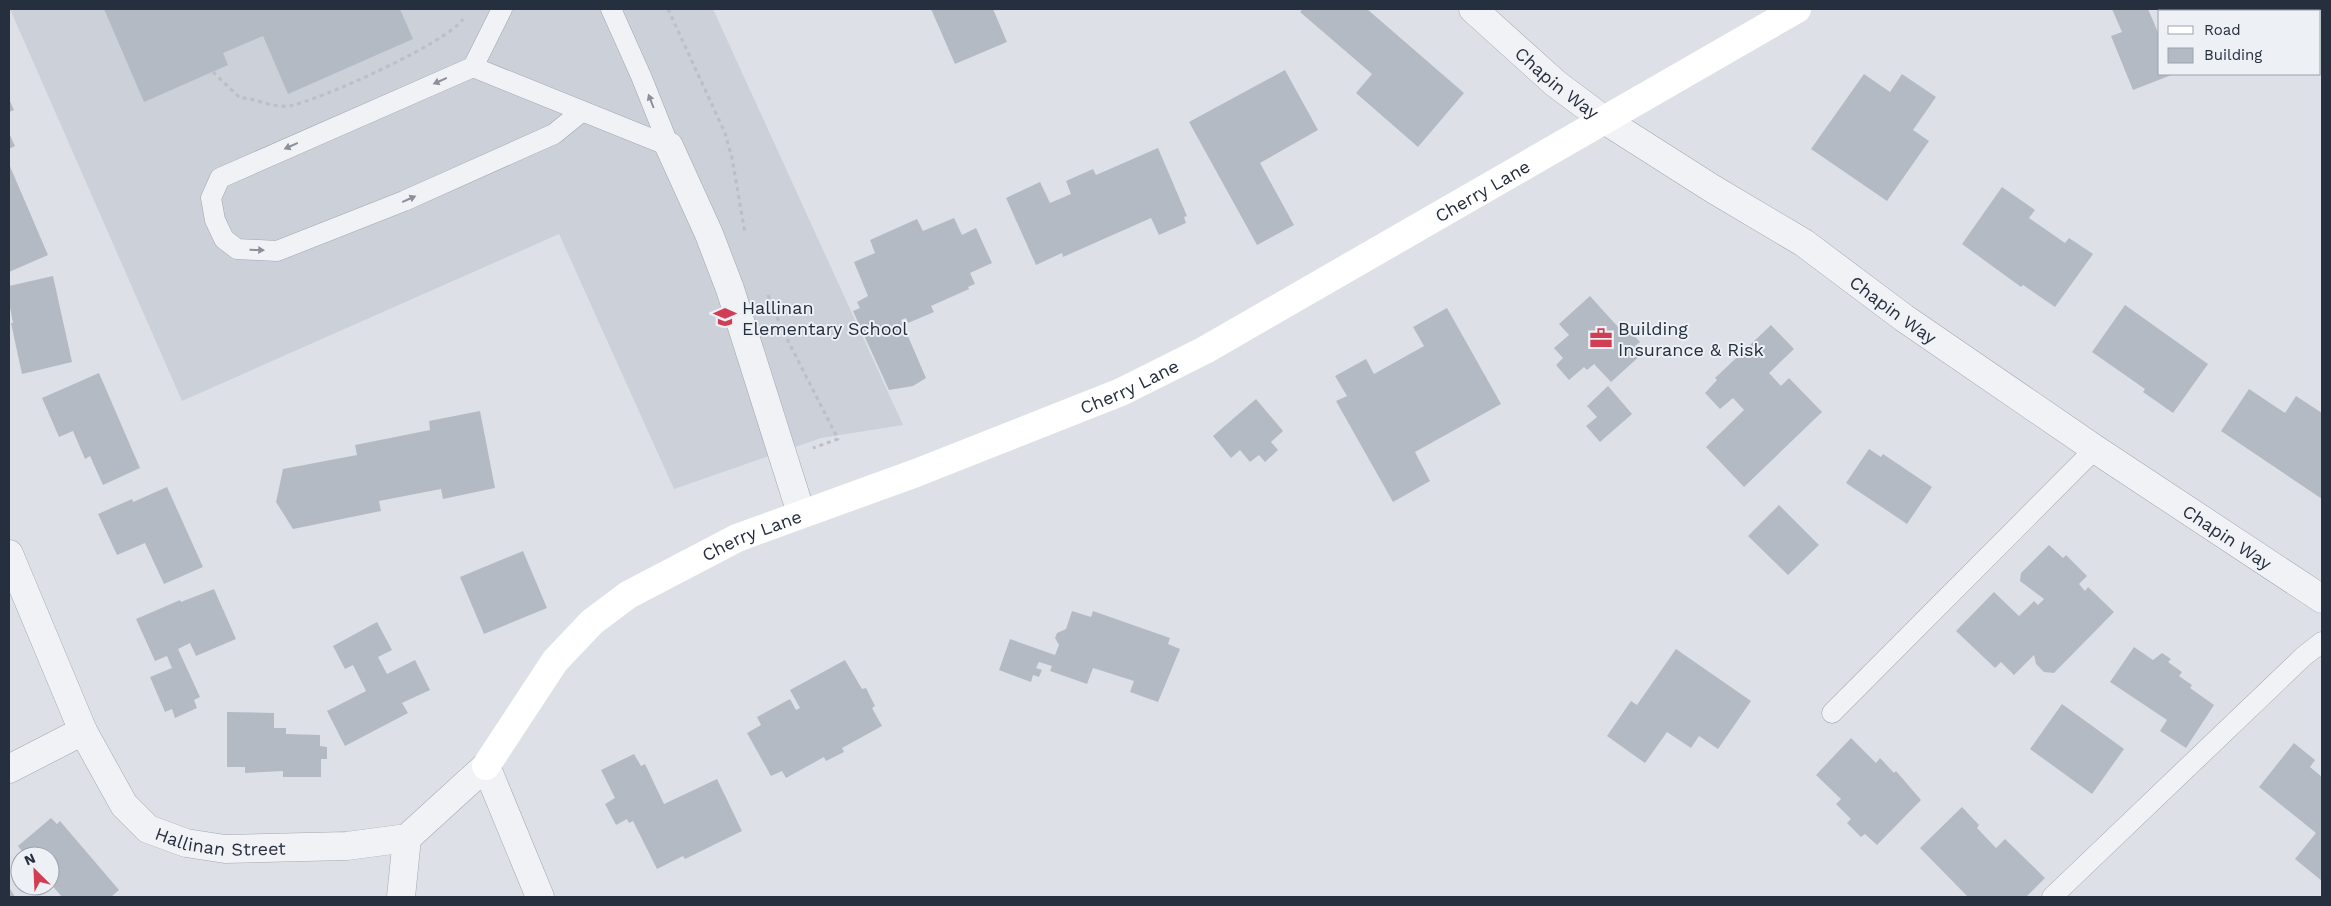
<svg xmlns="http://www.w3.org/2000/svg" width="2331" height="906" viewBox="0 0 2331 906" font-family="'Work Sans',sans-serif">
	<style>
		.built { fill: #cbd0d9 }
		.building { fill: #b4bac4 }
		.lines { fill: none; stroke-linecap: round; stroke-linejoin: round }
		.lane-casing { stroke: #a2a8b1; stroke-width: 21 }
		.street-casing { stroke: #a2a8b1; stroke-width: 29 }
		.path { stroke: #bbbfc6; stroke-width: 3; stroke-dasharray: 4 4; stroke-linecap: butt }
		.lane { stroke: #f0f2f6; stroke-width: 20 }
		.street { stroke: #f0f2f6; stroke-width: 28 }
		.secondary { stroke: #fff; stroke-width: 28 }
		.oneway { fill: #8b909a }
		.labels { text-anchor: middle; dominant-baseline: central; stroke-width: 4; stroke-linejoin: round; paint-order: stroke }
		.street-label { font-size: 18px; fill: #262f3e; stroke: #edf0f5 }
		.poi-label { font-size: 18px; fill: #262f3e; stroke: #edf0f5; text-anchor: start }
	</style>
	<rect width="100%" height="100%" fill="#dde1e7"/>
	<path class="built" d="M 10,9 L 713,9 L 903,425 L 821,438 L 674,489 L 559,234 L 182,401 Z"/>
	<g class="building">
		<path d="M 104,9 L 400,9 L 413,39 L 288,94 L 263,36 L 223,53 L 228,65 L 144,102 Z"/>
		<path d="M 931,9 L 993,9 L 1007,42 L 955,64 Z"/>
		<path d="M 1303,9 L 1367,9 L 1464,93 L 1418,147 L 1356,93 L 1372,74 L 1300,12 Z"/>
		<path d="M 2112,9 L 2148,9 L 2160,37 L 2160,74 L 2174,74 L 2133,90 L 2111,36 L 2122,32 Z"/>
		<path d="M 1285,70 L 1318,130 L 1260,163 L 1294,225 L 1257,245 L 1189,122 Z"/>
		<path d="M 1864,74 L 1890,92 L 1902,74 L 1936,97 L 1913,130 L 1929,141 L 1887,201 L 1811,149 Z"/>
		<path d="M 9,99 L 14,110 L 9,112 Z"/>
		<path d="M 9,133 L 15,146 L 9,149 Z"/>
		<path d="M 1158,148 L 1187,216 L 1184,217 L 1186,223 L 1159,235 L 1151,218 L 1063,257 L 1062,253 L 1036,265 L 1006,198 L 1040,182 L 1050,203 L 1071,194 L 1066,181 L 1093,169 L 1096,175 Z"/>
		<path d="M 9,164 L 48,255 L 9,272 Z"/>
		<path d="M 2002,187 L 2035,210 L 2029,218 L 2065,243 L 2069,238 L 2093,254 L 2055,307 L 2023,285 L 2021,287 L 1962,244 Z"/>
		<path d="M 954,218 L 962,235 L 976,228 L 992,263 L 970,273 L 975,284 L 968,287 L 969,289 L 931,306 L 934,312 L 908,323 L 906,318 L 901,320 L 926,378 L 913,386 L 889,390 L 853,311 L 860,308 L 857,302 L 868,296 L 854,262 L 875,253 L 870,240 L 917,219 L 923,231 Z"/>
		<path d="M 53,276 L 72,362 L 22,374 L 11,323 L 13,323 L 9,302 L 9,286 Z"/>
		<path d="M 1590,296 L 1618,327 L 1622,323 L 1640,342 L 1635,346 L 1642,354 L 1611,382 L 1594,364 L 1587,370 L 1584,367 L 1569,380 L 1556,365 L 1563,358 L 1554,348 L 1569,335 L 1559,324 Z"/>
		<path d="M 2125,305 L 2208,364 L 2173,413 L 2143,392 L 2145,389 L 2092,352 Z"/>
		<path d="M 1447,308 L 1501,404 L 1415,452 L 1430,481 L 1393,502 L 1336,401 L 1347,396 L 1335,376 L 1366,359 L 1374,374 L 1424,346 L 1413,327 Z"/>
		<path d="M 1771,325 L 1794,349 L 1769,373 L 1781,386 L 1789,378 L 1822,412 L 1744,487 L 1706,447 L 1744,410 L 1733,398 L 1720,409 L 1705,393 L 1717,380 L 1715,378 Z"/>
		<path d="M 99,373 L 140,468 L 103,485 L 90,456 L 85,459 L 73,431 L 59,437 L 42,398 Z"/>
		<path d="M 1608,386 L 1632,414 L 1600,442 L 1586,426 L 1597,417 L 1587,406 Z"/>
		<path d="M 2249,389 L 2285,413 L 2296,396 L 2322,413 L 2322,499 L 2221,431 Z"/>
		<path d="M 1256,399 L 1283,431 L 1271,442 L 1278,450 L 1265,462 L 1259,455 L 1250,462 L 1240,450 L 1231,458 L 1213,436 Z"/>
		<path d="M 480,411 L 495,488 L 443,499 L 441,489 L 379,501 L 381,511 L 293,529 L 276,502 L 283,469 L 357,455 L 355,445 L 430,430 L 429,421 Z"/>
		<path d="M 1869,449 L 1881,457 L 1883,454 L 1932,487 L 1907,524 L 1846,483 Z"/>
		<path d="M 167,487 L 203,567 L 164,584 L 145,543 L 117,555 L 98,514 L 132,499 L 133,502 Z"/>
		<path d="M 1779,505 L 1819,545 L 1788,575 L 1748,536 Z"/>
		<path d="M 2049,545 L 2063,558 L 2066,555 L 2087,576 L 2079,584 L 2085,591 L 2088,587 L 2114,612 L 2054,673 L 2044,672 L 2036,664 L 2034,655 L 2014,675 L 2001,662 L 1995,668 L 1956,631 L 1994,592 L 2019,616 L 2034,601 L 2038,605 L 2044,599 L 2020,581 L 2021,573 Z"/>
		<path d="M 523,551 L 547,608 L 484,634 L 460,577 Z"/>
		<path d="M 214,589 L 236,639 L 196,656 L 190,643 L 178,649 L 200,697 L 194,700 L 197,708 L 175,718 L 172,709 L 165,712 L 150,677 L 172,668 L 167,656 L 155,661 L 136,619 L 180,600 L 181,602 Z"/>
		<path d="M 1072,611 L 1091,617 L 1093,611 L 1170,638 L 1168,644 L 1180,649 L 1158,702 L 1130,692 L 1134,681 L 1093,668 L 1087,684 L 1050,671 L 1052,666 L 1039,662 L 1036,668 L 1042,670 L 1039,677 L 1033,675 L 1031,682 L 999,670 L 1010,639 L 1055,655 L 1059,645 L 1055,638 L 1057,633 L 1066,629 Z"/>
		<path d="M 377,622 L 392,650 L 378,657 L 387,674 L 415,660 L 430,690 L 402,703 L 408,713 L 345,746 L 327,711 L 366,691 L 353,665 L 345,669 L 333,646 Z"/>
		<path d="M 2134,647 L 2153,660 L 2162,653 L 2171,659 L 2168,662 L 2182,672 L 2179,676 L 2192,685 L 2190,688 L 2214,705 L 2186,748 L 2160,731 L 2167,720 L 2110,682 Z"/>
		<path d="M 1676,649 L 1751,701 L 1718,749 L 1699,736 L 1691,748 L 1667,732 L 1645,763 L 1607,736 L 1631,701 L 1637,705 Z"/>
		<path d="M 845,660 L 862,689 L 866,688 L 875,706 L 872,708 L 882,726 L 842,748 L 844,752 L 826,761 L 824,757 L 786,778 L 782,771 L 771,776 L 747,733 L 761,725 L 757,717 L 790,699 L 796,710 L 800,708 L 790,690 Z"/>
		<path d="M 2062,704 L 2124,749 L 2092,794 L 2030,749 Z"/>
		<path d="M 227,712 L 274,713 L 274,728 L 286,728 L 286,734 L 320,735 L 320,746 L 327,747 L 327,759 L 321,759 L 321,777 L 283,777 L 283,771 L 245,773 L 245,767 L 227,767 Z"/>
		<path d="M 1851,738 L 1876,763 L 1880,758 L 1894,773 L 1896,771 L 1921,800 L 1877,845 L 1865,834 L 1861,837 L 1847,823 L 1851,819 L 1836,804 L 1841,799 L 1816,775 Z"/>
		<path d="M 2294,743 L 2315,760 L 2310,767 L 2322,777 L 2322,881 L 2295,859 L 2316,833 L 2259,787 Z"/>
		<path d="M 634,754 L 641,766 L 645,764 L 664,804 L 717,779 L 742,831 L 685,859 L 683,856 L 657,869 L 633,821 L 629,823 L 627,819 L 616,825 L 605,804 L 615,798 L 601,770 Z"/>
		<path d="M 1962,807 L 1979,825 L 1977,828 L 1996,848 L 2005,839 L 2045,878 L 2026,897 L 1968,897 L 1920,848 Z"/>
		<path d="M 51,818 L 57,824 L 60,821 L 119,890 L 111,897 L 62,897 L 50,883 L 50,856 L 26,856 L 18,846 Z"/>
		<path d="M 31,886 L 46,886 L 37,894 Z"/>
		<path d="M 9,887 L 15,897 L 9,897 Z"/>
	</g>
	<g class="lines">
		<defs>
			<g id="lane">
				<path d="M 502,9 L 473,67 L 220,178 L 211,198 L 215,220 L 224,239 L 237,249 L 277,251 L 404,201 L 554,134 L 581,112"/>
				<path d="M 611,9 L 641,76 L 669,146"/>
				<path d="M 473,67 L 669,146"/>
				<path d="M 1832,713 L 2095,449"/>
				<path d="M 2052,897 L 2304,656 L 2322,642"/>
			</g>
			<g id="street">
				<path id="s1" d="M 1473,9 L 1555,83 L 1603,119 L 1713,189 L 1804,243 L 1904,318 L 2095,449 L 2322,599"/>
				<path d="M 669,146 L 709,234 L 730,289 L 801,513"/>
				<path id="s2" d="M 9,554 L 83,731 L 124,805 L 148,829 L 186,843 L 225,849 L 347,846 L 407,838 L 486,766 L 540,897"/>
				<path d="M 9,769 L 83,731"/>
				<path d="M 401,897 L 407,838"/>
			</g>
		</defs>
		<use href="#lane" class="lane-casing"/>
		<use href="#street" class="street-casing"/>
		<g class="path">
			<path d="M 668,9 L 725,133 L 732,158 L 745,233"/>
			<path d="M 213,72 L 240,98 C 254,97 270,108 289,106 C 318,101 449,42 463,19"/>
			<path d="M 768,295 L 782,329 L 838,439 L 813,448"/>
		</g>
		<use href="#lane" class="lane"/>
		<use href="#street" class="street"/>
		<path class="secondary" id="s3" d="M 486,766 L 555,661 L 592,622 L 628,595 L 737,538 L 916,473 L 1121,392 L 1205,350 L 1797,9"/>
	</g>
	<defs><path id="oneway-solid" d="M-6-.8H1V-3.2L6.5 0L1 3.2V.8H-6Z" transform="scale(1.25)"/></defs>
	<g class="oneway">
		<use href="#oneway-solid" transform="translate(440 81) rotate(156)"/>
		<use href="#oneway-solid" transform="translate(651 101) rotate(-111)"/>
		<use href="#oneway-solid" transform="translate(291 146) rotate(156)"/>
		<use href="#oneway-solid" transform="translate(409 199) rotate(-24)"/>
		<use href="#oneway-solid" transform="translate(257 250) rotate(2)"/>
	</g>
	<defs>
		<symbol id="school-bare" viewBox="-9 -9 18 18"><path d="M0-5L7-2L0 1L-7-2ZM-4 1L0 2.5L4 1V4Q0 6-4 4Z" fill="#d13e54" stroke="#edf0f5" stroke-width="2.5" paint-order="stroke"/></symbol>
		<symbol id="office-bare" viewBox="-9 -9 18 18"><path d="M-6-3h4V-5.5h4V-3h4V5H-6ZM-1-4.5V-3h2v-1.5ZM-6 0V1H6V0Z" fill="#d13e54" stroke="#edf0f5" stroke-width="2.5" paint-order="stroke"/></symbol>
	</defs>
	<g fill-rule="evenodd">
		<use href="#school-bare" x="709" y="301" width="32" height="32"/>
		<use href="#office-bare" x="1585" y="322" width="32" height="32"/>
	</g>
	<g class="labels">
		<g class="street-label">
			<text stroke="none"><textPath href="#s1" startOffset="112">Chapin Way</textPath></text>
			<text stroke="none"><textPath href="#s3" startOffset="1172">Cherry Lane</textPath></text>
			<text stroke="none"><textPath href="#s1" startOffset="518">Chapin Way</textPath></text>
			<text stroke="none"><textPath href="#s3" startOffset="768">Cherry Lane</textPath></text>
			<text stroke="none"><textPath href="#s3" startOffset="362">Cherry Lane</textPath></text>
			<text stroke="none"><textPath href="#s1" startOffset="922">Chapin Way</textPath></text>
			<text stroke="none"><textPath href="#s2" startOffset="385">Hallinan Street</textPath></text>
		</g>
		<g class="poi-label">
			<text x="742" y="307">Hallinan<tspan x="742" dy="21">Elementary School</tspan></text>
			<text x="1618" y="328">Building<tspan x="1618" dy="21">Insurance &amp; Risk</tspan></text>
		</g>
	</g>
	<rect width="2331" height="906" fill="none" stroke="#262f3e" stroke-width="20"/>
	<rect x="2158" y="10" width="162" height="65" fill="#edf0f5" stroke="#9da3ac"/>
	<rect x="2168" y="26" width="25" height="8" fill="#ffffff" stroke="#9da3ac"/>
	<text x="2204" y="35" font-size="15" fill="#262f3e">Road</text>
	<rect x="2168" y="48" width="25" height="15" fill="#b4bac4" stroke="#9da3ac"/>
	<text x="2204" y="60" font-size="15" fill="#262f3e">Building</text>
	<g transform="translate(35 871) rotate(336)"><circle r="24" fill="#edf0f5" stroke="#9da3ac"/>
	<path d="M0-4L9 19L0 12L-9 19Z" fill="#d13e54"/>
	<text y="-8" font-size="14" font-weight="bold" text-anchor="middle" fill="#262f3e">N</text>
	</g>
</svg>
